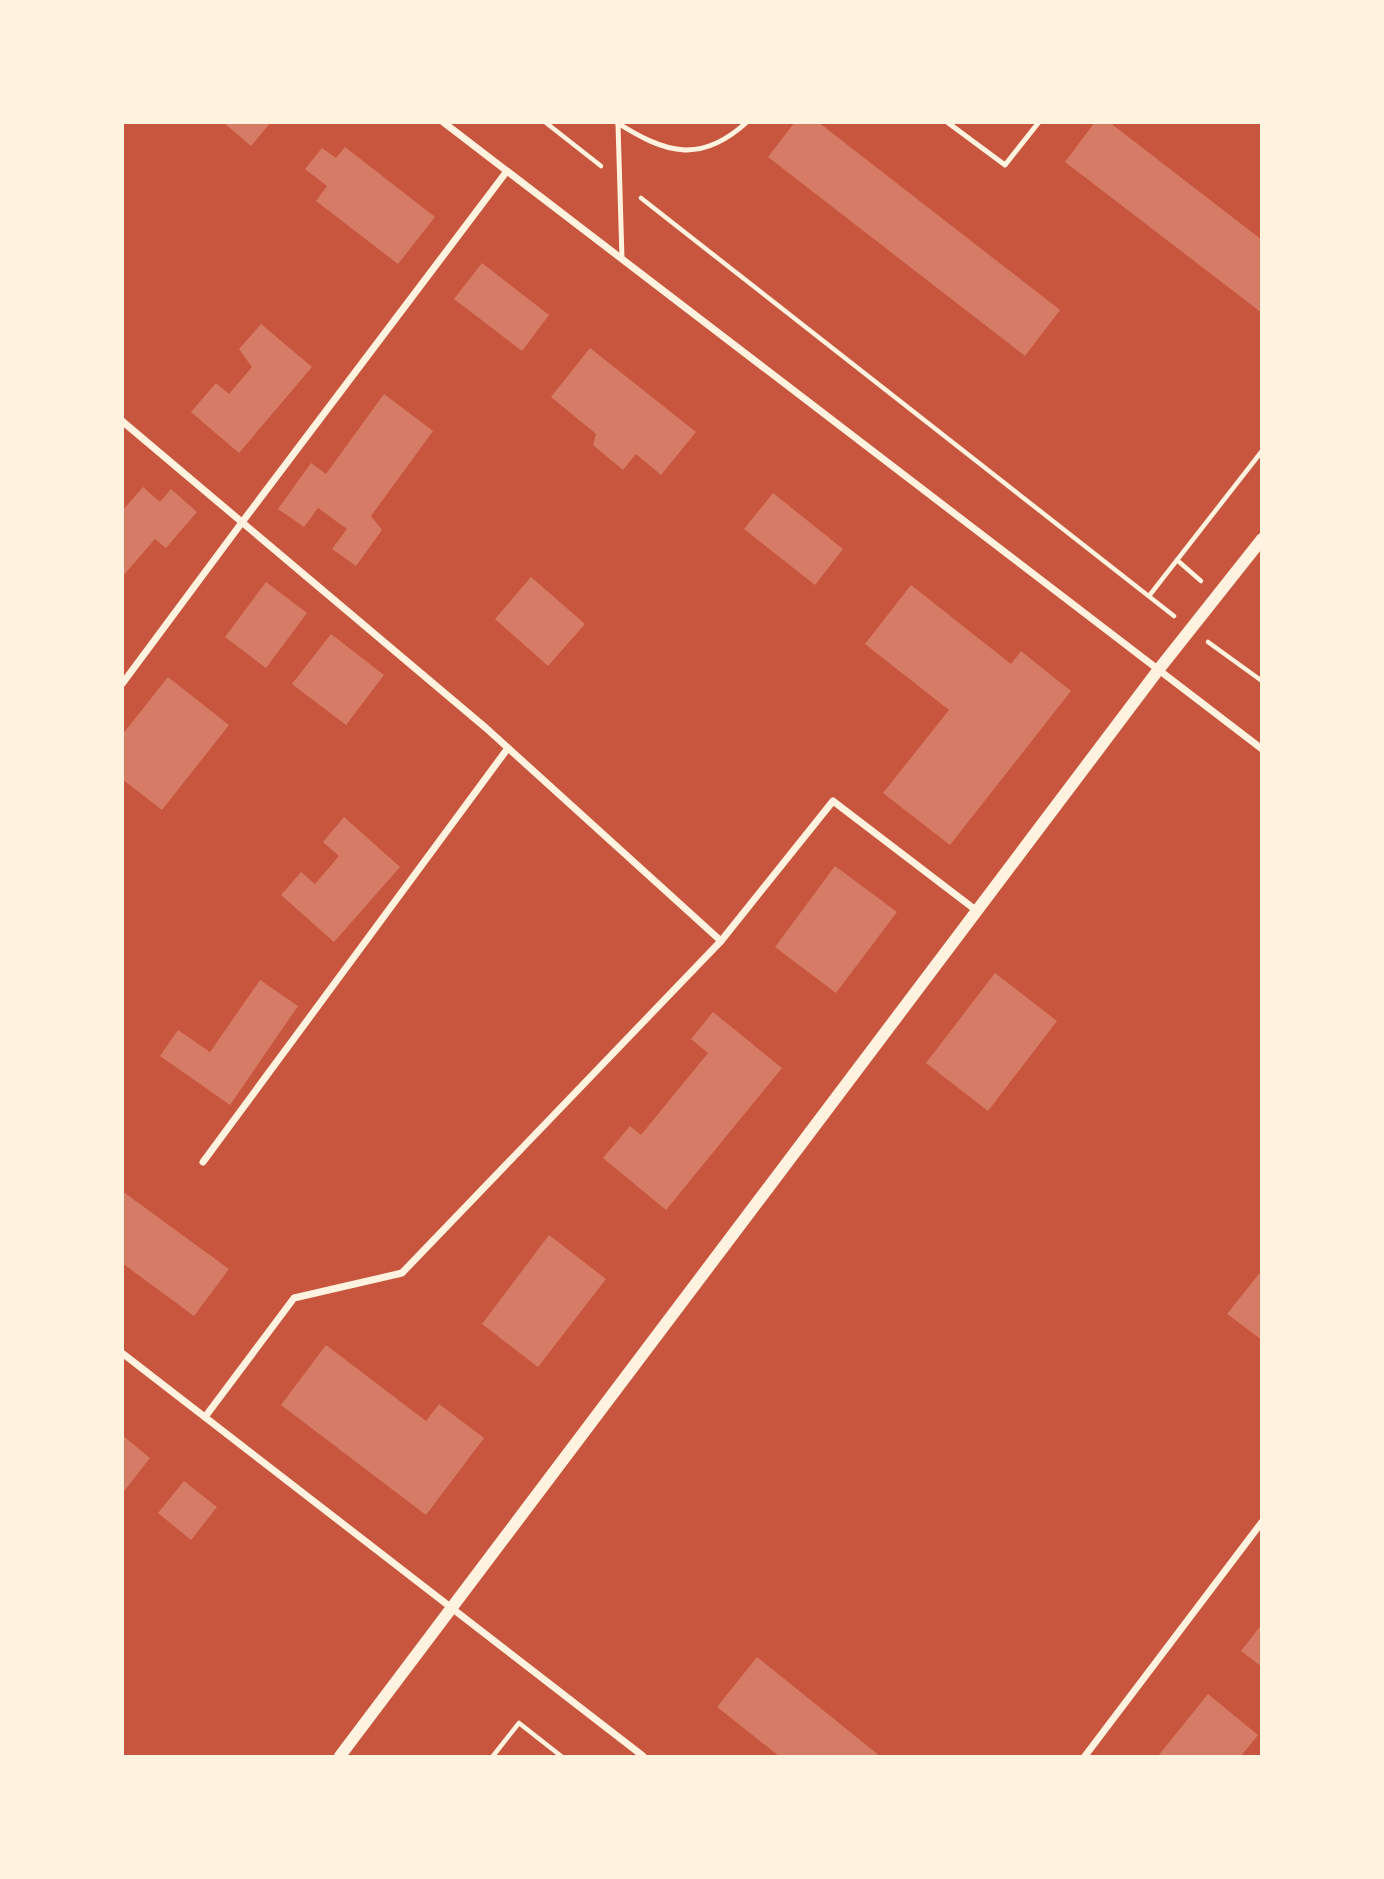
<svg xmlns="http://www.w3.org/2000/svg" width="1384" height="1879" viewBox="0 0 1384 1879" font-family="'Work Sans',sans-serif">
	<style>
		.building { fill: #d67c66 }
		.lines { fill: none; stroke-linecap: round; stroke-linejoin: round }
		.path { stroke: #fff3e0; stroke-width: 4.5 }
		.service { stroke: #fff3e0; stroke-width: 5 }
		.minor { stroke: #fff3e0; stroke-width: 7 }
		.tertiary { stroke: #fff3e0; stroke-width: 12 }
	</style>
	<rect width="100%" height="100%" fill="#c8553d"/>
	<g class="building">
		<path d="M 223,122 L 271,122 L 251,146 Z"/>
		<path d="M 795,122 L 818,122 L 1060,310 L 1025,356 L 768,157 Z"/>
		<path d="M 1095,122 L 1109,122 L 1262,240 L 1262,313 L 1065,162 Z"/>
		<path d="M 345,147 L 435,217 L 398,264 L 316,201 L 327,186 L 305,169 L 322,148 L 336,158 Z"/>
		<path d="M 482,263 L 549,315 L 522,351 L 454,299 Z"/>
		<path d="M 261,324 L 312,367 L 239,453 L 191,412 L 216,383 L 229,394 L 252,367 L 239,349 Z"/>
		<path d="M 590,348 L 696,432 L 661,475 L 636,454 L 623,470 L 593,445 L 596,434 L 551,397 Z"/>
		<path d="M 384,394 L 433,431 L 371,516 L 382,530 L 356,566 L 332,549 L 347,529 L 318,508 L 304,527 L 278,509 L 311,463 L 326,474 Z"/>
		<path d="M 143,487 L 160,502 L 171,489 L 197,512 L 166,548 L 155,539 L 122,577 L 122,511 Z"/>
		<path d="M 773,493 L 843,549 L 815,585 L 744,529 Z"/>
		<path d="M 531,577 L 585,624 L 548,666 L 495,619 Z"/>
		<path d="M 266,582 L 307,613 L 266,668 L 225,637 Z"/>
		<path d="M 911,585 L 1011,664 L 1021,651 L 1071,691 L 950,845 L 883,793 L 949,710 L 865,644 Z"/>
		<path d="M 331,634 L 384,675 L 346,725 L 292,684 Z"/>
		<path d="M 168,677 L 229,725 L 162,810 L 122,779 L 122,735 Z"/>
		<path d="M 344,817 L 400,867 L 334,942 L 281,895 L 301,872 L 315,884 L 339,856 L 323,842 Z"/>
		<path d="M 835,866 L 897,912 L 836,993 L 775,947 Z"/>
		<path d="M 995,973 L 1057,1021 L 988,1111 L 926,1063 Z"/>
		<path d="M 260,980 L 298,1006 L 230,1105 L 160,1056 L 178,1030 L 210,1052 Z"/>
		<path d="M 713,1012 L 782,1068 L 666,1210 L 603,1158 L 630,1126 L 641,1135 L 708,1053 L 691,1039 Z"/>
		<path d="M 122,1191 L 229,1269 L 194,1316 L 122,1263 Z"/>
		<path d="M 549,1235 L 606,1279 L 538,1367 L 482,1324 Z"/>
		<path d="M 1262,1270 L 1262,1340 L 1227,1314 Z"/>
		<path d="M 326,1345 L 426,1421 L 439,1404 L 484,1438 L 426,1515 L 281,1405 Z"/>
		<path d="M 122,1435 L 150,1458 L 125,1490 L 122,1489 Z"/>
		<path d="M 184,1481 L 217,1507 L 191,1540 L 158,1513 Z"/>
		<path d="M 1262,1624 L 1262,1667 L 1241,1651 Z"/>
		<path d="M 757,1657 L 880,1756 L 779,1756 L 717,1707 Z"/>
		<path d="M 1208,1694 L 1258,1735 L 1241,1756 L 1158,1756 Z"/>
	</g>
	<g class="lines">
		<g class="path">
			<path d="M 545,122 L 601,166"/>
			<path d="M 641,198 L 1174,616"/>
			<path d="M 1177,560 L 1201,581"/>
			<path d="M 1149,596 L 1262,451"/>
			<path d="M 1208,642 L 1262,681"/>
			<path d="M 493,1756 L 519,1723 L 561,1756"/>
		</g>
		<g class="service">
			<path d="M 616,122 C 665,153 700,165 747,122"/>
			<path d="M 947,122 L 1005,165 L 1039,122"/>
			<path d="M 618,124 L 622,259"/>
		</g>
		<g class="minor">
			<path d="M 443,122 L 1262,749"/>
			<path d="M 122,421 L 486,728 L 721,941"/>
			<path d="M 122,684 L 243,521 L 507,171"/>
			<path d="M 203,1162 L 508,748"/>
			<path d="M 122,1353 L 643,1756"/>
			<path d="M 205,1417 L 294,1298 L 402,1273 L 721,941 L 833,801 L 977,911"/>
			<path d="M 1085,1756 L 1262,1522"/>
		</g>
		<path class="tertiary" d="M 340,1756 L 1159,669 L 1262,539"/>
	</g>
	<rect width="1384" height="1879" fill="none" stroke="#fff3e0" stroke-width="248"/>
</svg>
